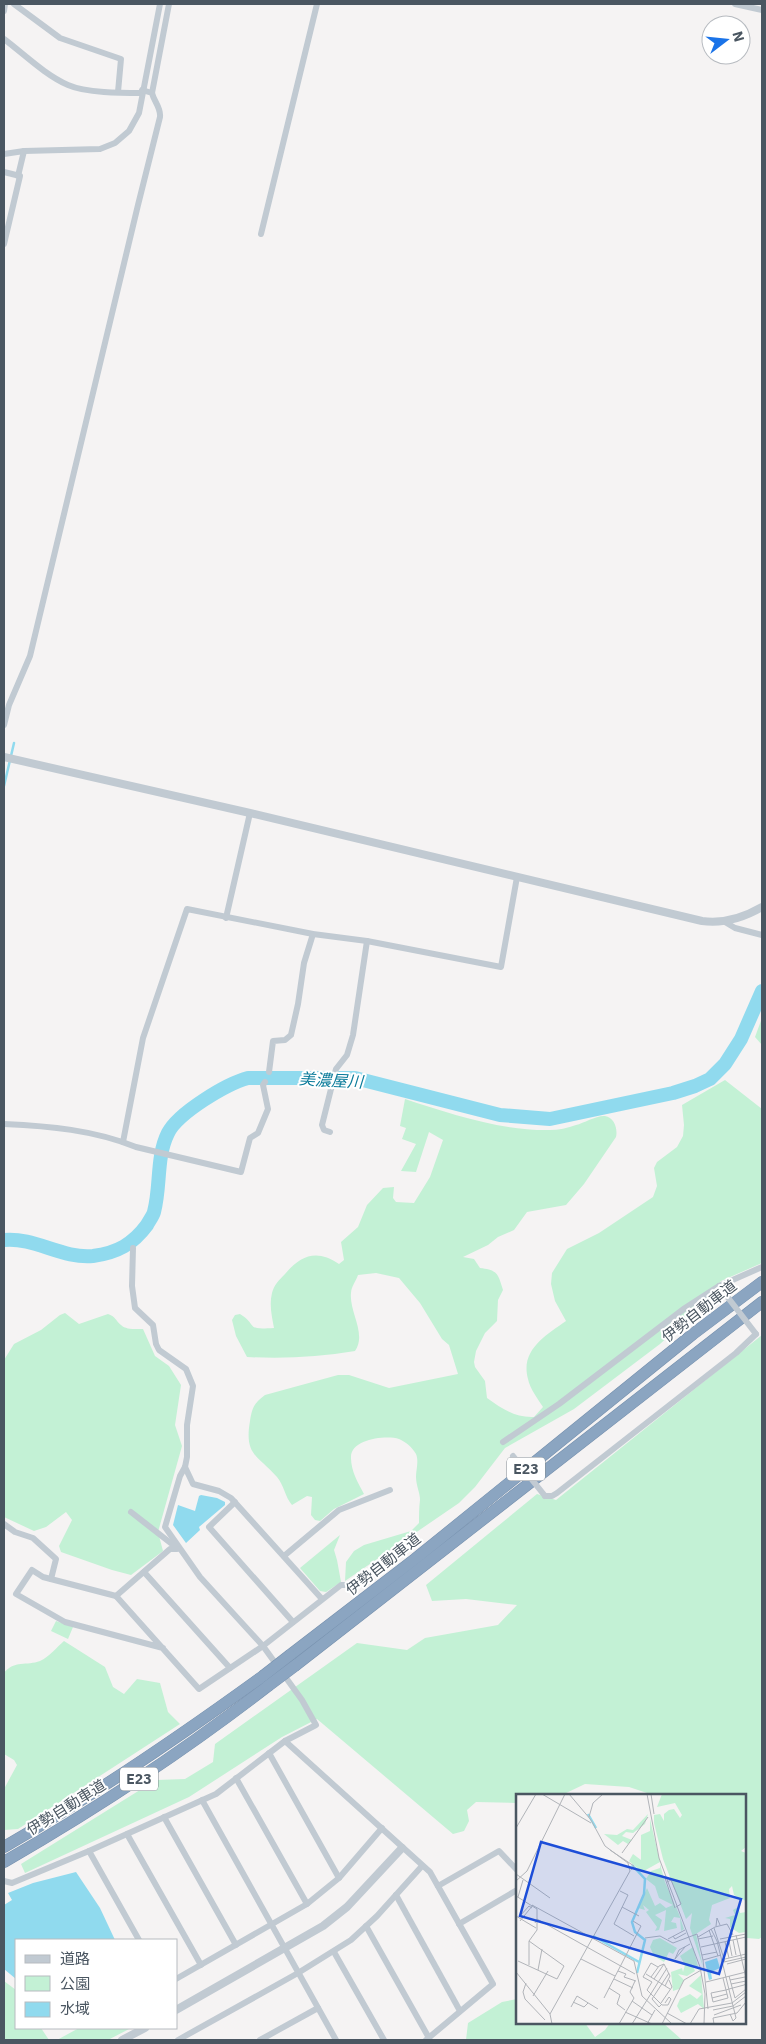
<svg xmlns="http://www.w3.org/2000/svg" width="766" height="2044" viewBox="0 0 766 2044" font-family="'IBM Plex Sans','Noto Sans JP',sans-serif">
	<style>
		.green { fill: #c3f1d5 }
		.water { fill: #90daee }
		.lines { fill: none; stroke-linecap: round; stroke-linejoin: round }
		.stream { stroke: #90daee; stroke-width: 2.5 }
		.river { stroke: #90daee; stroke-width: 14 }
		.motorway-casing { stroke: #7690ad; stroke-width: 12 }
		.minor { stroke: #c1cad2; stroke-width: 6 }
		.tertiary { stroke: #c1cad2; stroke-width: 8 }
		.motorway { stroke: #8ba5c1; stroke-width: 11 }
		.motorway-bridge-casing { stroke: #7690ad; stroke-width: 12; stroke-linecap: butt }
		.minor-bridge { stroke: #c1cad2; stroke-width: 6 }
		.motorway-bridge { stroke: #8ba5c1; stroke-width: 11 }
		.labels { text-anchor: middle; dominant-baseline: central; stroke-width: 4; stroke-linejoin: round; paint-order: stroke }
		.shield { fill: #fff; stroke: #808990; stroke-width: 1 }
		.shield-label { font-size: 14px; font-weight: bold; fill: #4a5661 }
		.street-label { font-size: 15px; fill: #4a5661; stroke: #fff }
		.water-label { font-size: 16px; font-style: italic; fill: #0c7c9b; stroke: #fff }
		.inset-river { fill: none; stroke: #90daee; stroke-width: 2.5 }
		.inset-road { fill: none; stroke: #b1b4b9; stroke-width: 1 }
		.view { fill: #1d4ed8; fill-opacity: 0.15; stroke: #1d4ed8; stroke-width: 2.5 }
		.inset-edge { fill: none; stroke: #4a5661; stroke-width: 2.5 }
	</style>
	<rect width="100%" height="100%" fill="#f5f3f3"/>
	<g class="green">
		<path d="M 762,1018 L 762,1045 L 755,1037 Z"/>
		<path d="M 725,1080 L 762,1109 L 762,1263 L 721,1281 L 695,1312 L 660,1344 L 574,1409 L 505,1448 L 475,1487 L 459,1503 L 345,1581 L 346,1562 L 354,1551 L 364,1545 L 411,1531 L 419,1523 C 419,1515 419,1508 420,1500 C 420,1493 416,1485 416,1477 C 416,1470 419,1461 416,1454 C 412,1447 406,1442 399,1439 C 386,1435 350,1439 351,1458 C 351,1471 358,1483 364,1494 L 334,1509 L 320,1521 L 315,1520 L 311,1515 L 312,1497 L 307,1496 L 292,1505 C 285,1497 284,1485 277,1477 C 258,1455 244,1456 250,1421 C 252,1408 254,1403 265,1395 L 338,1375 L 349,1375 L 389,1388 L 458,1374 L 449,1345 L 442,1339 L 420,1303 L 399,1278 L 376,1273 L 358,1275 C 356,1281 351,1287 351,1293 C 349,1312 367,1334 355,1351 C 319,1357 284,1359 247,1357 L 236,1336 L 232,1320 L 235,1315 L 240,1314 C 259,1326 244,1330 274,1328 C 272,1317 269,1305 272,1293 C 274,1285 279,1280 285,1274 C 301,1255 317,1249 339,1264 L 344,1260 L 341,1242 L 358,1227 L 367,1205 L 383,1188 L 394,1187 L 393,1198 L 396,1202 L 414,1203 L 430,1177 L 443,1140 L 429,1132 L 416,1172 L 401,1171 L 416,1144 L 402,1139 L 406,1128 L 400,1126 L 405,1099 C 451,1114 501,1131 550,1130 C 558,1130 568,1128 576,1125 C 584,1123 597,1115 605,1116 C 614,1117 618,1129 616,1137 L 584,1184 L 566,1205 L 527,1212 L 514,1230 L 498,1237 L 488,1245 L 463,1257 L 474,1259 L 480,1268 C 498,1270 498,1274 503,1290 L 498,1300 L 497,1321 L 485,1333 L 476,1351 L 474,1362 L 475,1367 L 485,1381 L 487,1398 C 502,1409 516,1418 534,1417 L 543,1407 C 538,1399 530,1389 528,1379 C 520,1350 546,1335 566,1321 L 555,1301 L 551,1284 L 552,1273 L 567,1249 L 599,1233 L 653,1197 L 657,1186 L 654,1168 L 657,1162 L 677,1147 L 683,1136 L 684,1125 L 682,1105 Z"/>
		<path d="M 65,1313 L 79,1324 L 108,1314 C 115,1316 116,1321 121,1325 C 126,1330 136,1329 143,1329 L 155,1356 L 169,1366 L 181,1385 L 175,1425 L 182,1446 L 158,1532 L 163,1551 L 131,1575 L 112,1570 L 61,1552 L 59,1546 L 72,1520 L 66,1512 L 46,1527 L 34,1531 L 4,1517 L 4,1360 L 14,1344 L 41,1330 L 60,1315 Z"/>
		<path d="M 762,1335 L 762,1937 L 759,1939 L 747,1938 L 745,1927 L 745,1795 L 653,1795 L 629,1787 L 585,1784 L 562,1795 L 517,1795 L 517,1803 L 476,1802 L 467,1810 L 469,1821 L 464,1831 L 453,1834 L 317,1719 L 282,1737 L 189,1797 L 25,1873 L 21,1864 L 156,1780 L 185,1779 L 213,1762 L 215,1744 L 357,1643 L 407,1650 L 425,1638 L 498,1625 L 517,1605 L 466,1599 L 432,1601 L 426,1585 L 537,1494 L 556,1500 Z"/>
		<path d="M 340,1535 L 334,1550 L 337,1560 L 341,1582 L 326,1592 L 320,1591 L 300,1568 Z"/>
		<path d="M 56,1621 L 73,1627 L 68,1639 L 51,1631 Z"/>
		<path d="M 64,1641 L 105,1667 L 113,1687 L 124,1694 L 137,1679 L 160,1683 L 168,1712 L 180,1724 L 18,1829 L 4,1830 L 4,1789 L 17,1765 L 14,1760 L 4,1754 L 4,1673 C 14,1660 27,1666 40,1661 C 49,1657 57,1647 64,1641 Z"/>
		<path d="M 4,1981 L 16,1990 L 16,2028 L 41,2028 L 49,2040 L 4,2040 Z"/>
		<path d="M 517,1999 L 517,2023 L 585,2023 L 595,2037 L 605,2030 L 610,2023 L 663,2023 L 681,2039 L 680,2040 L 466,2040 L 468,2023 L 502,2002 Z"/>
		<path d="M 79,2028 L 131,2028 L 108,2040 L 57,2040 Z"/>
	</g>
	<g class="water">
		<path d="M 201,1495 L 217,1498 L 225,1502 L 225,1505 L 199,1527 L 200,1530 L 186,1543 L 173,1525 L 178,1505 L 195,1511 L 199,1496 Z"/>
		<path d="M 76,1872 L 100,1908 L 115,1940 L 16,1940 L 16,1979 L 4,1969 L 4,1905 L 12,1900 L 8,1893 L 33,1883 Z"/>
	</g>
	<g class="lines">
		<path class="stream" d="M 4,786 L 14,743"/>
		<path class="river" d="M 4,1240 C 35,1237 62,1259 93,1256 C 117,1253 133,1244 147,1225 C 149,1221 153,1216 154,1212 C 161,1186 156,1157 168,1133 C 178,1113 226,1084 248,1078 L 355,1078 L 500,1115 L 550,1119 L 673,1093 L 695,1086 L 710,1079 L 725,1064 L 741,1039 L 762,991"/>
		<defs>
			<g id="motorway">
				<path d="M 290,1655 L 415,1559 L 693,1334 L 762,1282"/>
				<path d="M 296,1665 L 762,1302"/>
				<path d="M 4,1847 C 94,1795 179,1737 263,1676"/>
				<path d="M 4,1862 C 96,1809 184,1751 268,1686"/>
			</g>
		</defs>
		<use href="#motorway" class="motorway-casing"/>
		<g class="minor">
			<path d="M 14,4 L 60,38 L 121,59 L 118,92"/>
			<path d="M 735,4 L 762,10"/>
			<path d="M 4,11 L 5,4"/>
			<path d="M 4,39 C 24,54 45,75 68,85 C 86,93 121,93 142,93"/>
			<path d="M 152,93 L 169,4"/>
			<path d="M 4,154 L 24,151 L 100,149 L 115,143 L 129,131 L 139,113 L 160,4"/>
			<path d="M 4,172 L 20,176 L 4,244"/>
			<path d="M 18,176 L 24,151"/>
			<path d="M 261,234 L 317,4"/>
			<path d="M 4,725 L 9,705 L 30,656 L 138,205 L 160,117 C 161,107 154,102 152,93 L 142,90"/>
			<path d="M 226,918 L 250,813"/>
			<path d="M 725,922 L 735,928 L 762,935"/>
			<path d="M 269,1072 L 273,1041 L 285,1040 L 291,1035 L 298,1004 L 304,963 L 313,934"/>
			<path d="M 4,1124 C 49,1126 94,1130 136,1147 L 241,1172 L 250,1138 L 258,1133 L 268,1109 L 263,1085 L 265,1082"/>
			<path d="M 330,1132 L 324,1130 L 322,1125 L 336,1069 L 347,1055 L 353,1035 L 367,941"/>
			<path d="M 123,1142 L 143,1038 L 187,909 L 313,934 L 367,941 L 501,967 L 517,877"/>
			<path d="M 133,1248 L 132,1286 L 135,1308 L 153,1325 L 156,1344 L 159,1350 L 186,1369 L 193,1386 L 187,1425 L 187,1457 L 185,1467 L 180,1476 L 165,1527 L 200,1577 L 263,1646 L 302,1700 L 316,1725 L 285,1741 L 216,1794 L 89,1851 L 139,1940"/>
			<path d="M 503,1442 L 559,1404 L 685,1308 L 719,1286 L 762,1267"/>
			<path d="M 185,1467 L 193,1484 L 219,1491 L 231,1498 L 322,1599"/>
			<path d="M 545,1496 L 552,1496 L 557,1493 L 736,1353 L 756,1334"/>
			<path d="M 235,1502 L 209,1527 L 293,1622"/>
			<path d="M 131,1512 L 177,1548"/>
			<path d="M 4,1524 L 15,1532 L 33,1538 L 56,1559 L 51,1579"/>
			<path d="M 284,1556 L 339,1510 L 390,1490"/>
			<path d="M 144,1572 L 230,1668"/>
			<path d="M 116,1596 L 170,1549 L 177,1549"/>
			<path d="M 163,1648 L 65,1622 L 16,1594 L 32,1570 L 43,1577 L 116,1596 L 199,1689 L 263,1646 L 341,1585 L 346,1585"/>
			<path d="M 285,1741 L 430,1872 L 493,1984 L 426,2040"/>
			<path d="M 269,1753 L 339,1878"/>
			<path d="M 236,1778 L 307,1904"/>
			<path d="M 202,1800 L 336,2040"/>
			<path d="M 164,1817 L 236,1945"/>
			<path d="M 127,1834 L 201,1965"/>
			<path d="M 4,1881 L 12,1883 L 89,1851"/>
			<path d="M 438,1886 L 499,1851 L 517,1870"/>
			<path d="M 396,1895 L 460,2011"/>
			<path d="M 459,1924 L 517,1890"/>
			<path d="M 366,1926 L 429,2038"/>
			<path d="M 334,1952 L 384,2040"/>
			<path d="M 176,1979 L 307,1904 L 339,1878 L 382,1828"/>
			<path d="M 178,2040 L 298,1973 L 351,1940 L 377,1916 L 422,1866"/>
			<path d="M 260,2040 L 318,2008"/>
		</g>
		<g class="tertiary">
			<path d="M 4,757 L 250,813 L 702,921 C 724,924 743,918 762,907"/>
			<path d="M 176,2010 L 323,1926 L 347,1907 L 402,1848"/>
			<path d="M 122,2040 L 145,2028"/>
		</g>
		<use href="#motorway" class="motorway"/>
		<defs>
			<g id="motorway-bridge">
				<path d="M 263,1676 L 290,1655"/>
				<path d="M 268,1686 L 296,1665"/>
			</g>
		</defs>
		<use href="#motorway-bridge" class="motorway-bridge-casing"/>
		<g class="minor-bridge">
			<path d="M 719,1286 L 756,1334"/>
			<path d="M 513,1456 L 545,1496"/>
		</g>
		<use href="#motorway-bridge" class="motorway-bridge"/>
	</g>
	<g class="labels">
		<g class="shield">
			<rect x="507" y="1457.5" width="38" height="23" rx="4"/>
			<rect x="120" y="1767.5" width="38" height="23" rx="4"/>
		</g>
		<g class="shield-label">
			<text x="526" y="1469">E23</text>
			<text x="139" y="1779">E23</text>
		</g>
		<g class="street-label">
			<text transform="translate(699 1311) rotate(-38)">伊勢自動車道</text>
			<text transform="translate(383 1564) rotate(-38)">伊勢自動車道</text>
			<text transform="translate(66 1807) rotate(-32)">伊勢自動車道</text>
		</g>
		<g class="water-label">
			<text transform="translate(331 1080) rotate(3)">美濃屋川</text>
		</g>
	</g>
	<g transform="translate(516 1794)">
		<rect width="230" height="230" fill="#f5f3f3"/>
		<path d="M 146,0 L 230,0 L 230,53 L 225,57 L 230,59 L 230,107 L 218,101 L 216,92 L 213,95 L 214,104 L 196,111 L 193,126 L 195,130 L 180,140 L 187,173 L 174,134 L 176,119 L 170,125 L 147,65 L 138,29 L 138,21 L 144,20 L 148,27 L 148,20 L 153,16 L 158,15 L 164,24 L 166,21 L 159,9 L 141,13 ZM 132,20 L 129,30 L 117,39 L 110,38 L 106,42 L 116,46 L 112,50 L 107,47 L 102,51 L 88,40 L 101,41 L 111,35 L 117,36 ZM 134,25 L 144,68 L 126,78 L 113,67 L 117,60 L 125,66 L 125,41 L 134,37 ZM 144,70 L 149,88 L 163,120 L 168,135 L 165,137 L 164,124 L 158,123 L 155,128 L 160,129 L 161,134 L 148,137 L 150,116 L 139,121 L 146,126 L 143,136 L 139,137 L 141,133 L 130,118 L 133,116 L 127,111 L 129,116 L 122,114 L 131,94 L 139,112 L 144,109 L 150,114 L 157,111 L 143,104 L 139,92 L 130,85 L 135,77 L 144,74 ZM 222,113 L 224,119 L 230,118 L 230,138 L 223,139 L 214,133 L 214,125 L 209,124 L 219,121 L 217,116 ZM 144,144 L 161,154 L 157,160 L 153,158 L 148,168 L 138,162 L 134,153 L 137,146 ZM 177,153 L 183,176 L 176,170 L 179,177 L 171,182 L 162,180 L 168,186 L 163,195 L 157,197 L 155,178 L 166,174 L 167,178 L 169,171 L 164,162 ZM 185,181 L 188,215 L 182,210 L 165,219 L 161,212 L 164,205 L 174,200 L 181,205 L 186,200 L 173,192 Z" fill="#c3f1d5"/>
		<path d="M 201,164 L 204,174 L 195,178 L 196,185 L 193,186 L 189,168 Z" fill="#90daee"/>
		<path class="inset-river" d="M 72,20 L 80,34M 116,71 L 129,85 L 128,100 L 116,128 L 119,138 L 129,146 L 121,179M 77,142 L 123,168"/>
		<path class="inset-road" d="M 26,0 L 75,29M 131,0 L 143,64 L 184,173 L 189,200 L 188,230M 135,0 L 138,20M 73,23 L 77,9 L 87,0M 0,34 L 20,0M 94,56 L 118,72 L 115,76M 106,59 L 132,23M 0,80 L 34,104M 149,84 L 159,114M 0,87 L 11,77 L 49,0M 151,88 L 155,86 L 165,110 L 160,113M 104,97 L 112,101 L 98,130 L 118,142M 0,102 L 21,115 L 21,136 L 13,147M 2,103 L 7,86M 16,111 L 118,167 L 126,202 L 156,230M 106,113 L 123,122M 0,122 L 20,134M 7,124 L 4,122 L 13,112 L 16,114M 4,127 L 17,111M 19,129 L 21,125 L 119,180M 200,132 L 201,124 L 204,131M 198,134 L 209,168M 195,135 L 201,147 L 220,224 L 217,227 L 214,220M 193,136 L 202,162M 220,141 L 230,184M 157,142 L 159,145 L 170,139M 182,143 L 199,133 L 211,130 L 217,141M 129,144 L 144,142 L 157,149 L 181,140 L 187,166 L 205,161M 152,145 L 169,136M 182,145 L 197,142M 204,145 L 230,140M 217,146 L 220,161M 213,147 L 216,162M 209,148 L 213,164M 169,153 L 159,165 L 163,156 L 174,150M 185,153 L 230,143M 0,155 L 0,171M 186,161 L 201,158M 65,165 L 99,182M 209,165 L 230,160M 187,166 L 192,215M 2,167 L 41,185 L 48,172 L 13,147 L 13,171M 208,168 L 230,163M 148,170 L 154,182 L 149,192M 211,170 L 230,165M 142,173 L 135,169 L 127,183 L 136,188 L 131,196 L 146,211 L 152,211 L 155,205 L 153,203 L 149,209M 22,176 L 26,155M 102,177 L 110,180 L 108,183 L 120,187M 0,178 L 34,220 L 36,230M 130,180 L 154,195M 213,182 L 219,204 L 230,195M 135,183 L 143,172 L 148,170M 207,184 L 212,204 L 197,208 L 195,199 L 210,196 L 213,195 L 228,191 L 230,190M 98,185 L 117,194M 138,185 L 148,170M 214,186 L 229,183M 190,188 L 230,178M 10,189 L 7,198 L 9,205 L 29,226M 215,190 L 230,187M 93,194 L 104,201 L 101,210 L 109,216M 17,202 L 32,177M 88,204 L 125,132 L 117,127M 196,204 L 211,200M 116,207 L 136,221M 57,208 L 68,213 L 72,209M 145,209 L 156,193 L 153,186M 146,210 L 143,213 L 136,205 L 153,179M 55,213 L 61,202 L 82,215M 197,216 L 217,212 L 230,202M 109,218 L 136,230M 151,219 L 171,230M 34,220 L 114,77 L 112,69 L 89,52 L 75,26 L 53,0M 198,221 L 225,211M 103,230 L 118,204 L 114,198 L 119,187M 116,230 L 151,174M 131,230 L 139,216M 146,230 L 168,186 L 187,175M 174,230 L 183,215 L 216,209 L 230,198M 198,230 L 197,224 L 221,219 L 230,208"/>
		<path class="view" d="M 25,48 L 225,105 L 203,180 L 4,122 Z"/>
		<rect width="230" height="230" class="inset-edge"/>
	</g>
	<rect width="766" height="2044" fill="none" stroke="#4a5661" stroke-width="10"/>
	<rect x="15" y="1939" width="162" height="90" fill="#ffffff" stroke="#b7bbc0"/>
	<rect x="25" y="1955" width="25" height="8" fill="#c1cad2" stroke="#b7bbc0"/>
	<text x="60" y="1964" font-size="15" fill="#4a5661">道路</text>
	<rect x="25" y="1976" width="25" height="15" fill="#c3f1d5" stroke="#b7bbc0"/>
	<text x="60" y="1989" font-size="15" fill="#4a5661">公園</text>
	<rect x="25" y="2002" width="25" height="15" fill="#90daee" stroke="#b7bbc0"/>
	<text x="60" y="2014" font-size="15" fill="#4a5661">水域</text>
	<g transform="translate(726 40) rotate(74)"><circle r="24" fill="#ffffff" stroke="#b7bbc0"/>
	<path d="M0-4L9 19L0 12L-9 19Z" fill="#1a73e8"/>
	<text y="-8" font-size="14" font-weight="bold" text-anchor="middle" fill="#4a5661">N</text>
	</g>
</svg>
